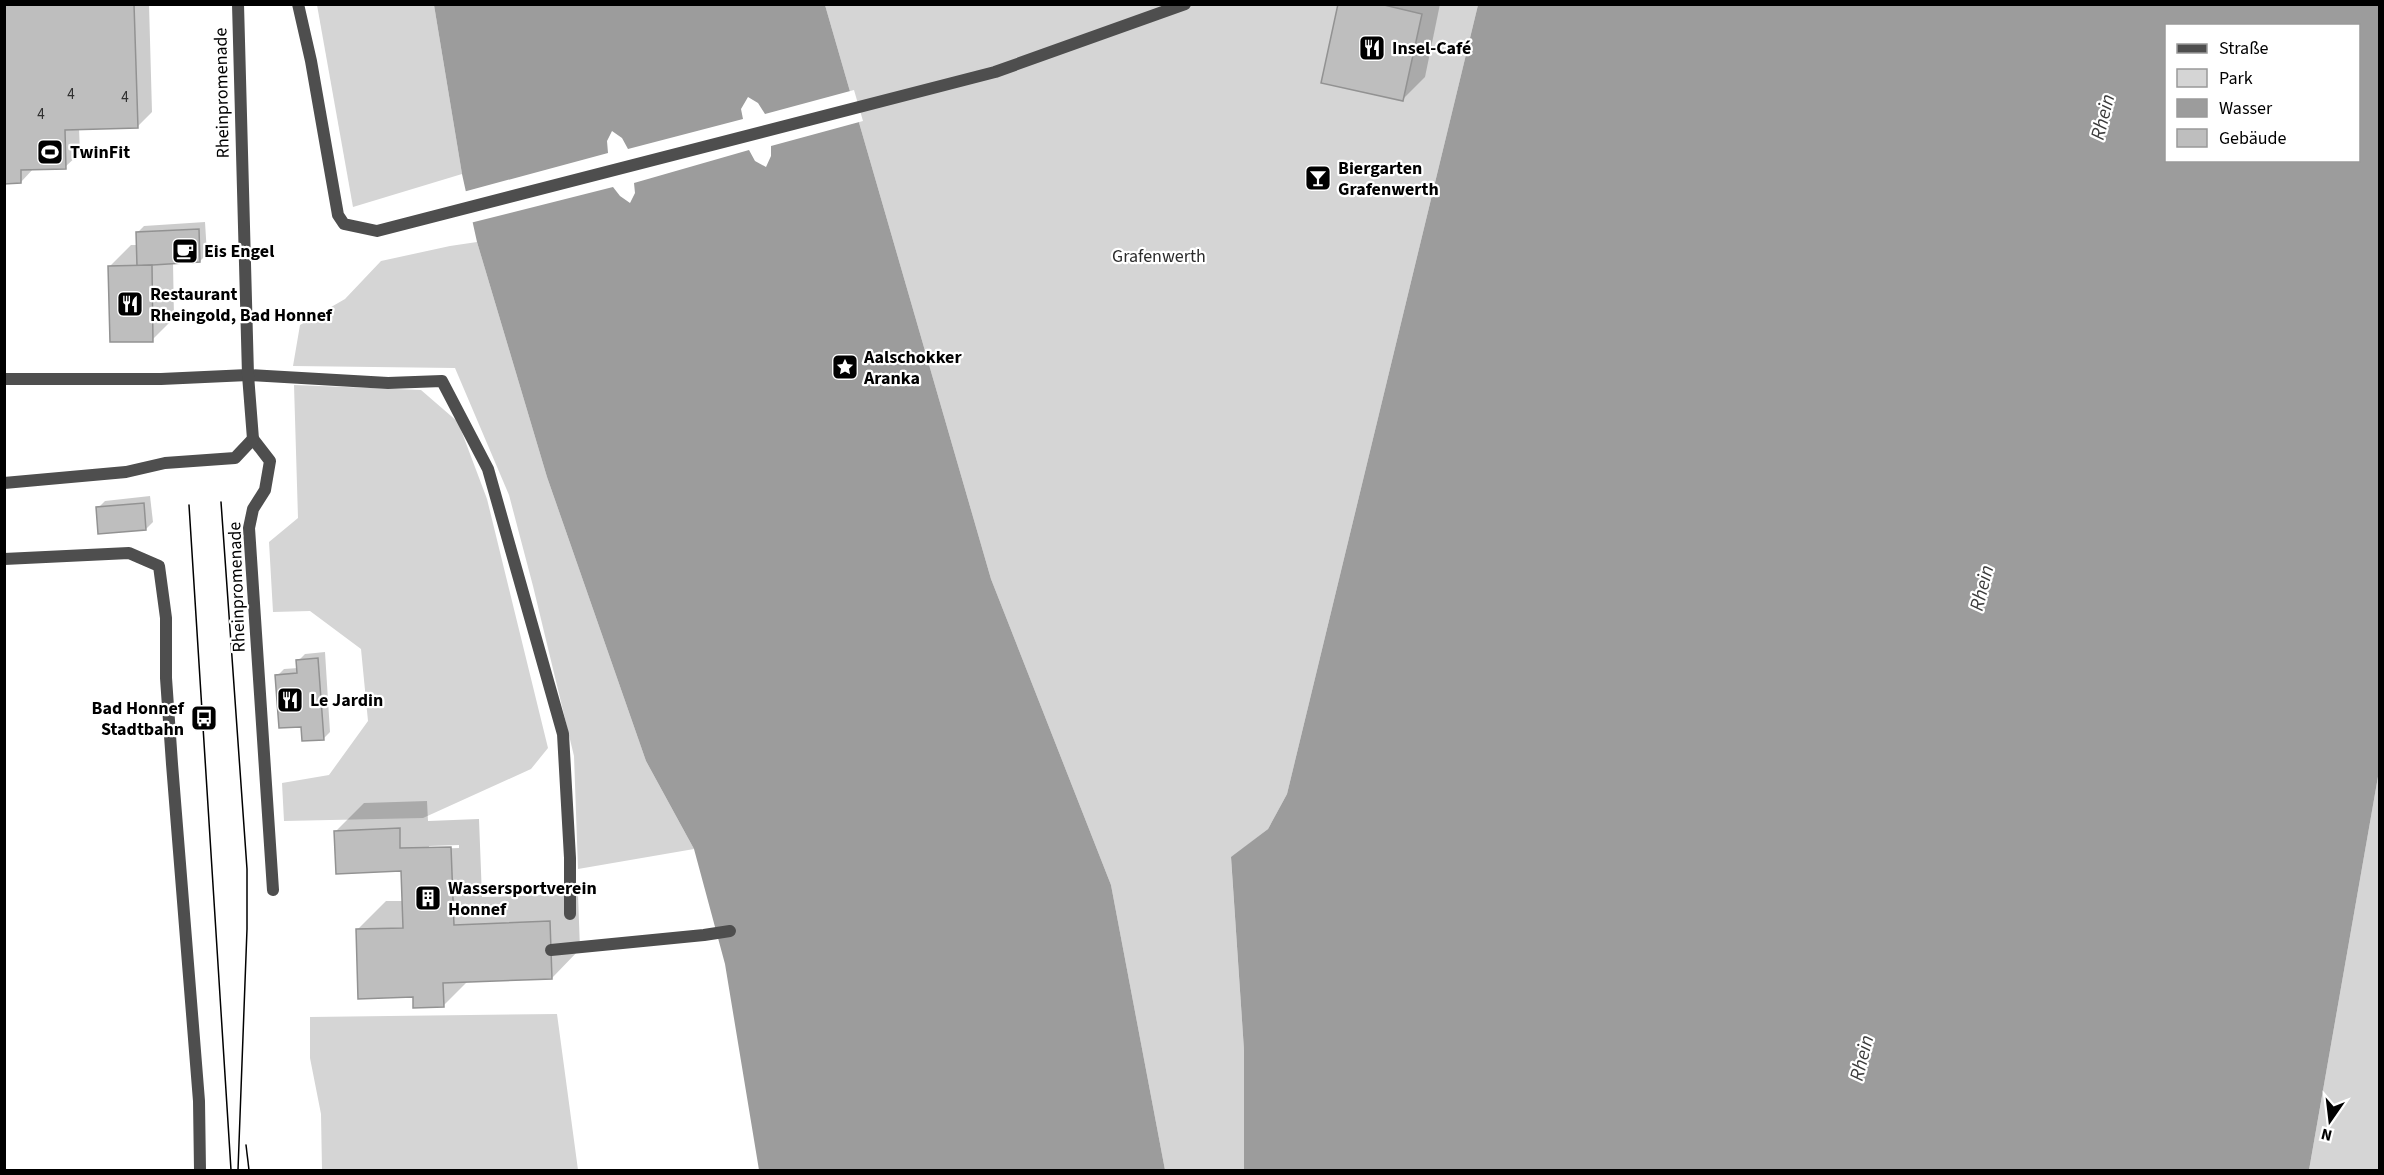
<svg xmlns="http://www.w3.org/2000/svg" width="2384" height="1175" viewBox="0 0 2384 1175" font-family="'Source Sans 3',sans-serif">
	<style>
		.green { fill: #d5d5d5 }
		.water { fill: #9c9c9c; fill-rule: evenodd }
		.pier { fill: #fff }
		.shadow { fill: #0003; fill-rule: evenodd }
		.building { fill: #bebebe; stroke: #929292; stroke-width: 1.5 }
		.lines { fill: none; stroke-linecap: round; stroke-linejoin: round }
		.service { stroke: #4e4e4e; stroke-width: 12 }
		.minor { stroke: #4e4e4e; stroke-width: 12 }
		.tram { stroke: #000; stroke-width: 1.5 }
		.labels { text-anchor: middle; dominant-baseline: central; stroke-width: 4.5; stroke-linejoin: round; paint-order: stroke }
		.number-label { font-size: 15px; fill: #303030 }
		.poi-label { font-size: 18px; font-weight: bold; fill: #000; stroke: #fff; text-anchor: start }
		.street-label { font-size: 18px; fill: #000; stroke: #fff }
		.park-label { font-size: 18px; fill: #2c2c2c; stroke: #fff }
		.water-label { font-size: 20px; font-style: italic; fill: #3d3d3d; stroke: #fff }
	</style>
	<rect width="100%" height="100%" fill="#fff"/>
	<g class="green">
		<path d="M 317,5 L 434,5 L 462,174 L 353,207 Z"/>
		<path d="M 825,5 L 1478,5 L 1287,794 L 1268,829 L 1231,858 L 1244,1050 L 1244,1170 L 1165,1170 L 1111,885 L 991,579 Z"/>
		<path d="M 477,242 L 547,477 L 646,761 L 694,849 L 578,869 L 574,756 L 533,586 L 509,495 L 455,368 L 293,366 L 300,325 L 345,299 L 381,261 L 450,246 Z"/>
		<path d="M 294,385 L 421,390 L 458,422 L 487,499 L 548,748 L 531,769 L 423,818 L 284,821 L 282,783 L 329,775 L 368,721 L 361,649 L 310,611 L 273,612 L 269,542 L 298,518 Z"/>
		<path d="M 2379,771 L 2379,1170 L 2309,1170 Z"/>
		<path d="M 557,1014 L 578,1170 L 322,1170 L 321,1114 L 310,1058 L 310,1017 Z"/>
	</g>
	<g class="water">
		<path d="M 434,5 L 825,5 L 991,579 L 1111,885 L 1165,1170 L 759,1170 L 725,964 L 694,849 L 646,761 L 547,477 L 477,242 L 462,174 Z"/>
		<path d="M 1478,5 L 2379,5 L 2379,771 L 2309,1170 L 1244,1170 L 1244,1050 L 1231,857 L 1268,829 L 1287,794 ZM 2166,26 L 2358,26 L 2358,160 L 2166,160 Z"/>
	</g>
	<path class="pier" d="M 854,90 L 863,121 L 771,146 L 771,156 L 766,167 L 755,161 L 749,150 L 634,183 L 635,193 L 630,203 L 620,196 L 613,187 L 470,223 L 463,192 L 608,153 L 607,141 L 612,131 L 622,138 L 628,149 L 743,119 L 741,109 L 748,97 L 758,103 L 765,114 Z"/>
	<g class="shadow">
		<path d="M 4,4 L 149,4 L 152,112 L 138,126 L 79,128 L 80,153 L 65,167 L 34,168 L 21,182 Z"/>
		<path d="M 1340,4 L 1440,4 L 1425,77 L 1403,99 Z"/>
		<path d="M 205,222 L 207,254 L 200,261 L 173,262 L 174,318 L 152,340 L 109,267 L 131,245 L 138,245 L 137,233 L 144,226 Z"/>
		<path d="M 150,496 L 153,522 L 146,529 L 98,508 L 105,501 Z"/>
		<path d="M 325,652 L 330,732 L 323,739 L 302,725 L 277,676 L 284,669 L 298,668 L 298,661 L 305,654 Z"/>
		<path d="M 427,801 L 428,821 L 479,819 L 482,897 L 578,894 L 580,949 L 552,978 L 468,981 L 443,1006 L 415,996 L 357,930 L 386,901 L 404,901 L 402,870 L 336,831 L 364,803 ZM 459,845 L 459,848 L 429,849 L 429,846 Z"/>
	</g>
	<g class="building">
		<path d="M 4,4 L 134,4 L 138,128 L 65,130 L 66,169 L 21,170 L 21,183 L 4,184 Z"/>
		<path d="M 1338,4 L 1380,4 L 1422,14 L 1403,101 L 1321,83 Z"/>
		<path d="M 199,229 L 200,262 L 137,266 L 136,232 Z"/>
		<path d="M 152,265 L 153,342 L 110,342 L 108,266 Z"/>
		<path d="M 144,503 L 146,530 L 98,534 L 96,507 Z"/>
		<path d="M 318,658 L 324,740 L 302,741 L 301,727 L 279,728 L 275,675 L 297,673 L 296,660 Z"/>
		<path d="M 400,828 L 400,848 L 451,847 L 454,925 L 550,921 L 552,979 L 443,983 L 444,1007 L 413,1008 L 413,997 L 358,999 L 356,929 L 403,928 L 401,871 L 336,874 L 334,831 Z"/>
	</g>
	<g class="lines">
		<g class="service">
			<path d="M 298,4 L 311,61 L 338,215 L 344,224 L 377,231 L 995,72 L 1185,4"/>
			<path d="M 4,379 L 161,379 L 248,375 L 388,383 L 442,381 L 488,469 L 563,734 L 570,858 L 570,914"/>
			<path d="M 4,483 L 126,472 L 165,463 L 235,458 L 253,439 L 270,461 L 265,490 L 253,509 L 249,528 L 273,890"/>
			<path d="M 4,559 L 129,553 L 159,566 L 166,618 L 166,678 L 172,764 L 199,1101 L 200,1170"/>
			<path d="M 551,950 L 704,935 L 730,931"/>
		</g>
		<path class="minor" d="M 238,4 L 248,375 L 253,439"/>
		<g class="tram">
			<path d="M 221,502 L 247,869 L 247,929 L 238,1170"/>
			<path d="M 189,505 L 231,1170"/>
			<path d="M 246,1145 L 249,1170"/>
		</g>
	</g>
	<defs>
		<symbol id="restaurant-square" viewBox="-11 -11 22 22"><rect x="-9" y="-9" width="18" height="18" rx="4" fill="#000" stroke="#fff"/><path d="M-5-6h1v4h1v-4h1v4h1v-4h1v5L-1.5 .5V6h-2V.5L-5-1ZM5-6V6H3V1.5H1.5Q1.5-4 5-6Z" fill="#fff"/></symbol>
		<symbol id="stadium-square" viewBox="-11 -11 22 22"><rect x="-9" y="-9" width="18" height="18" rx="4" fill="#000" stroke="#fff"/><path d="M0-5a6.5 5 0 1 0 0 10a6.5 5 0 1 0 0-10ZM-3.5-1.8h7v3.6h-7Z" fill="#fff"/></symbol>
		<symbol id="bar-square" viewBox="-11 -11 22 22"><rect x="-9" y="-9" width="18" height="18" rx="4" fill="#000" stroke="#fff"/><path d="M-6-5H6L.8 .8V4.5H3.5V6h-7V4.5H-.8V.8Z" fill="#fff"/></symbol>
		<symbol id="cafe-square" viewBox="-11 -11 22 22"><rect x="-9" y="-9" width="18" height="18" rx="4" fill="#000" stroke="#fff"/><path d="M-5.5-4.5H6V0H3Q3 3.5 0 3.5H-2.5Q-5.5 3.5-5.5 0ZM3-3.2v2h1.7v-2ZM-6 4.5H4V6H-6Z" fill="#fff"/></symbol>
		<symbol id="sight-square" viewBox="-11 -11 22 22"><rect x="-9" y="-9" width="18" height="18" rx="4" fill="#000" stroke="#fff"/><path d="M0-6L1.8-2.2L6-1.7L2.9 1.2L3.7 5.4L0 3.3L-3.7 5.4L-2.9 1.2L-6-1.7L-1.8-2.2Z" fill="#fff"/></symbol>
		<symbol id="bus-square" viewBox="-11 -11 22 22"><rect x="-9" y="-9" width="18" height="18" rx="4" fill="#000" stroke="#fff"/><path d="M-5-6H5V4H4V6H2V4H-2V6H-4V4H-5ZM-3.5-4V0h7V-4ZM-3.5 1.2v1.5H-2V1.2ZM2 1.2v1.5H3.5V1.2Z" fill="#fff"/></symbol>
		<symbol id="building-square" viewBox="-11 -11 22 22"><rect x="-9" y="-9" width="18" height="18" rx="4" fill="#000" stroke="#fff"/><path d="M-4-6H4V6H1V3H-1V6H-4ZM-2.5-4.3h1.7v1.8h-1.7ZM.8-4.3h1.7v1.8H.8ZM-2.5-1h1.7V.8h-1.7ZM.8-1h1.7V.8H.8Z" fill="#fff"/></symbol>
	</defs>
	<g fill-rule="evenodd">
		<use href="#restaurant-square" x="1357" y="33" width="30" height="30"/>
		<use href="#stadium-square" x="35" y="137" width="30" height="30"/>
		<use href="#bar-square" x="1303" y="163" width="30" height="30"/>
		<use href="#cafe-square" x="170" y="236" width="30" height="30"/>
		<use href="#restaurant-square" x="115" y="289" width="30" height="30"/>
		<use href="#sight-square" x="830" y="352" width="30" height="30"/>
		<use href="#restaurant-square" x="275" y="685" width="30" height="30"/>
		<use href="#bus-square" x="189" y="703" width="30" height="30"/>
		<use href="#building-square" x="413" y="883" width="30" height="30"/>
	</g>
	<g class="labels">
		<g class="number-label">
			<text x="71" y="94">4</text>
			<text x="125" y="97">4</text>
			<text x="41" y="114">4</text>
		</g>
		<g class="poi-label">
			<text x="1392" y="48">Insel-Café</text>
			<text x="70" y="152">TwinFit</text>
			<text x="1338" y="168">Biergarten<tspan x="1338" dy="21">Grafenwerth</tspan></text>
			<text x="204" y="251">Eis Engel</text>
			<text x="150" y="294">Restaurant<tspan x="150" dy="21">Rheingold, Bad Honnef</tspan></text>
			<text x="864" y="357">Aalschokker<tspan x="864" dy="21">Aranka</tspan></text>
			<text x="310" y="700">Le Jardin</text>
			<text x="184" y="708" text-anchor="end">Bad Honnef<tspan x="184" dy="21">Stadtbahn</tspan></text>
			<text x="448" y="888">Wassersportverein<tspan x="448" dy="21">Honnef</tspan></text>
		</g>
		<g class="street-label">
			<text transform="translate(222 93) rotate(-91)">Rheinpromenade</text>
			<text transform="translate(237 587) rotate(-92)">Rheinpromenade</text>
		</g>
		<g class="park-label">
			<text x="1159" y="256">Grafenwerth</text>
		</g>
		<g class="water-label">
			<text transform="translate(2103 117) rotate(-76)">Rhein</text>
			<text transform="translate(1982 588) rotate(-76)">Rhein</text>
			<text transform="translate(1862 1058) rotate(-76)">Rhein</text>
		</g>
	</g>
	<rect width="2384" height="1175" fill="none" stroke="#000000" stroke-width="12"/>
	<rect x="2165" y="24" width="195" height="138" fill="#ffffff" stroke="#999999" stroke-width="1.5"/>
	<rect x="2177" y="44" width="30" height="9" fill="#4e4e4e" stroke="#999999" stroke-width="1.5"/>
	<text x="2219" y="54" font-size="18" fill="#000000">Straße</text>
	<rect x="2177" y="69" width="30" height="18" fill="#d5d5d5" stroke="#999999" stroke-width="1.5"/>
	<text x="2219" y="84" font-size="18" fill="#000000">Park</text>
	<rect x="2177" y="99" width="30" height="18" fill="#9c9c9c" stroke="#999999" stroke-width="1.5"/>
	<text x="2219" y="114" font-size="18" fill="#000000">Wasser</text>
	<rect x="2177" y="129" width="30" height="18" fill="#bebebe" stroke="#999999" stroke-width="1.5"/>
	<text x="2219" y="144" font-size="18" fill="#000000">Gebäude</text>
	<g transform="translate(2330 1121) rotate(194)" stroke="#ffffff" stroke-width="4.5" paint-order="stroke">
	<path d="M0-4.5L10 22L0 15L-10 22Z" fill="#000000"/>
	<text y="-9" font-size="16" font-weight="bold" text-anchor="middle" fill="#000000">N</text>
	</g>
</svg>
